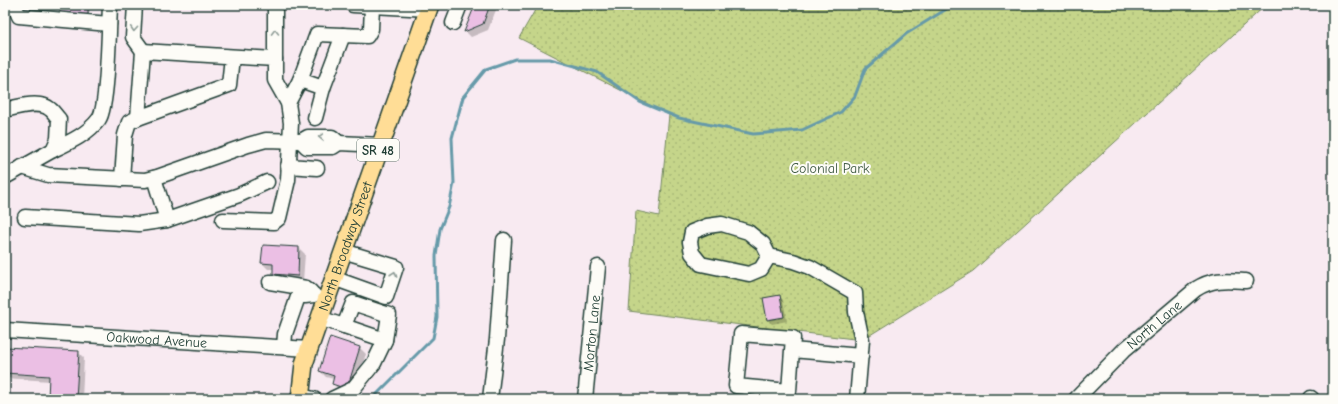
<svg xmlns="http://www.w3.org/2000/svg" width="1338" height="404" viewBox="0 0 1338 404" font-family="'Comic Neue',sans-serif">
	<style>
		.park { fill: url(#park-dots); stroke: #72895f }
		.shadow { fill: #0003 }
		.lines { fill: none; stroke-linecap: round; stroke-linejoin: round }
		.stream { stroke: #669aa9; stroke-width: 3 }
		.building { fill: #ebbfe4; stroke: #1f3d34 }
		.minor-casing { stroke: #1f3d34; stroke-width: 17 }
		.major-casing { stroke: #1f3d34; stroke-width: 20 }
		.minor { stroke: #fdfcf7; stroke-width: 14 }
		.major { stroke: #ffdd96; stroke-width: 17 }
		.oneway { stroke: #8e9c96 }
		.labels { text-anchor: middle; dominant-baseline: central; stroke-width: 4; stroke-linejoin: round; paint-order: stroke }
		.shield { fill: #fdfcf7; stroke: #62766e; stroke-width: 1 }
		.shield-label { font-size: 13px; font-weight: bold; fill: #1f3d34 }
		.park-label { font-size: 14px; fill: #405b45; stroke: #fdfcf7 }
		.street-label { font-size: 14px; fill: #1f3d34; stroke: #fdfcf7 }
	</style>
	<defs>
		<pattern id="park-dots" width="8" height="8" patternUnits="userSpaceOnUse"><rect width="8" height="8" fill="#c5d58a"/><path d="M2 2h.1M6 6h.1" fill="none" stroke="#a9b878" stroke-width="1.8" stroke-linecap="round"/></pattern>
	</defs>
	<rect width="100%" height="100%" fill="#f8eaf1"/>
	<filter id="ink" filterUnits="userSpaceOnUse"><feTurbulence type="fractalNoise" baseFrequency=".025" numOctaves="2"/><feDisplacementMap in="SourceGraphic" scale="8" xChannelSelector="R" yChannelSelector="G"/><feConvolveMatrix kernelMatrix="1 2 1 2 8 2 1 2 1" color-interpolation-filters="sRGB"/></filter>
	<g filter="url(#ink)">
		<path class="park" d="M 538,5 L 1266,5 L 973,271 L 862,340 L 629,311 L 636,211 L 659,216 L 669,115 L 519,38 Z"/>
		<g class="shadow">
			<path d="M 61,5 L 90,5 L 89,16 Z"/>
			<path d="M 476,5 L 498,5 L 488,30 L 471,37 L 466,32 Z"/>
			<path d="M 299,248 L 305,254 L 303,281 L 279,280 L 274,274 L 274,269 L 268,269 L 262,263 Z"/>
			<path d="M 779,296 L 783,300 L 787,321 L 772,324 L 768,320 L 764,299 Z"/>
			<path d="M 331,339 L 360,348 L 366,354 L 352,394 L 339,389 L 333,384 L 334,379 L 326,377 L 320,371 Z"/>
			<path d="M 5,348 L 78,352 L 84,358 L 82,399 L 49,399 L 50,381 L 5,378 Z"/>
		</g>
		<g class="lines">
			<path class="stream" d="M 372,399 L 433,338 L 437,317 L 436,256 L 440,229 L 449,207 L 454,183 L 452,138 L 463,97 L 486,69 L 515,59 L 550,59 L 597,72 L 640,102 L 679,118 L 753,134 L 802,130 L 841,112 L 855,96 L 865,69 L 906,34 L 953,5"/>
		</g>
		<g class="building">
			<path d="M 60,5 L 88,5 L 88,15 L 60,14 Z"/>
			<path d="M 475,5 L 490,5 L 483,24 L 464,32 Z"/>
			<path d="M 263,245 L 299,247 L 298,276 L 273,274 L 273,264 L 261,263 Z"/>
			<path d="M 780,295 L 784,317 L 767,320 L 763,298 Z"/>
			<path d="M 330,337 L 360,347 L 347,389 L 332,384 L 334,376 L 319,371 Z"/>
			<path d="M 5,347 L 79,351 L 76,399 L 48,399 L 49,376 L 5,373 Z"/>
		</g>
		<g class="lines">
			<defs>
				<g id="minor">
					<path d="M 14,5 L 19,16 L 109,24"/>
					<path d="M 135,5 L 133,37 L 143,51"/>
					<path d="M 275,5 L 275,59"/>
					<path d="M 353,5 L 429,9"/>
					<path d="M 453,23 L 460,5"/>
					<path d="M 300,80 L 317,34 L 367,36 L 371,29 L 372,7"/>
					<path d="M 323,88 L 343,35"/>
					<path d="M 288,103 L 300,80 L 323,88 L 315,118"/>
					<path d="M 5,110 C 17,107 39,100 50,109 C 53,111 56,116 59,119 L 58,139 L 53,150 L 5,177"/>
					<path d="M 301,141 L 307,147 L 333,147 L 339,143 L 380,145"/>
					<path d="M 53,150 C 70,142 88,134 99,119 C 108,106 109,25 110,5"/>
					<path d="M 288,166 L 317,168"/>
					<path d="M 22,167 L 48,175 L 145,180 L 157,177 L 248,145 L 266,140 L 301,141 L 308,137 L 332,137 L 339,143"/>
					<path d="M 154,178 L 167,220"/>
					<path d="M 122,179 L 125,135 L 129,122 L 138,118"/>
					<path d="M 25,217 L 139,224 L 167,220 L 239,195 L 267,182"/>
					<path d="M 223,220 L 274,222 L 279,218 L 288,180 L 291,123 L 288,103 L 275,80 L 275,59 L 143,51 L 138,118 L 229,85 L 232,57"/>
					<path d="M 769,256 L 761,269 L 749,274 L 701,264 L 692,253 L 690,242 L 692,232 L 707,226 L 722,224 L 748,232 L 763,244 L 769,256 L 793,261 L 810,267 L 855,293 L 856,312 L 862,340 L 857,399"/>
					<path d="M 333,278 L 386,297 L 396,267 L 343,251"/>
					<path d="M 270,282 L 306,288 L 311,292"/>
					<path d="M 353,303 L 389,315 L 385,340 L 344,326 Z"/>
					<path d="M 319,318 L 344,326"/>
					<path id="s1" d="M 5,330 L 309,349"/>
					<path d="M 284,347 L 285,334 L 299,294 L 305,296 L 314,295"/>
					<path d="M 792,350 L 793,338 L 741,334 L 736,386 L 789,391 L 792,350 L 861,356"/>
					<path d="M 300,396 L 314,399"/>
					<path d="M 1311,398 L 1312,399"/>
					<path d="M 332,399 L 353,389 L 374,363 L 385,340"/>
					<path d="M 490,399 L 497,339 L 504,240"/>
					<path id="s2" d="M 585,399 L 598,267"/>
					<path id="s3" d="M 1076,399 L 1124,350 L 1196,289 C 1213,278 1227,280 1246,281"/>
				</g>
				<g id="major">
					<path id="s4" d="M 300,399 L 304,364 L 309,349 L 430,5"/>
				</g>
			</defs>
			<use href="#minor" class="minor-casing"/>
			<use href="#major" class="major-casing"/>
			<use href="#minor" class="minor"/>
			<use href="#major" class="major"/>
		</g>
		<defs><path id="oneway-chevron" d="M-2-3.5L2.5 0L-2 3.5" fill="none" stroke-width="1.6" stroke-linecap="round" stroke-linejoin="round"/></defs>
		<g class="oneway">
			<use href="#oneway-chevron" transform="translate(134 29) rotate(94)"/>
			<use href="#oneway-chevron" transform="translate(275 32) rotate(-91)"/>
			<use href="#oneway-chevron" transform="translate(321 137) rotate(-179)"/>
			<use href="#oneway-chevron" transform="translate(394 274) rotate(-71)"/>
		</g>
	</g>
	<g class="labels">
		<rect class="shield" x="357" y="139" width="42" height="22" rx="3"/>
		<g class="shield-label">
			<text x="378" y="150">SR 48</text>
		</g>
		<g class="park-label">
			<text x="830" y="168">Colonial Park</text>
		</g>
		<g class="street-label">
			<text stroke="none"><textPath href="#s4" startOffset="160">North Broadway Street</textPath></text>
			<text stroke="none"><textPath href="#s3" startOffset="108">North Lane</textPath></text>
			<text stroke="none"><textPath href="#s2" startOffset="66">Morton Lane</textPath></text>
			<text stroke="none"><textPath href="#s1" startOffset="152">Oakwood Avenue</textPath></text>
		</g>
	</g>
	<rect width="1338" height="404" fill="none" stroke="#fdfcf7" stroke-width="20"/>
	<rect x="10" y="10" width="1318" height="384" fill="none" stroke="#1f3d34" stroke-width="1.5" filter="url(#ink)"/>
</svg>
